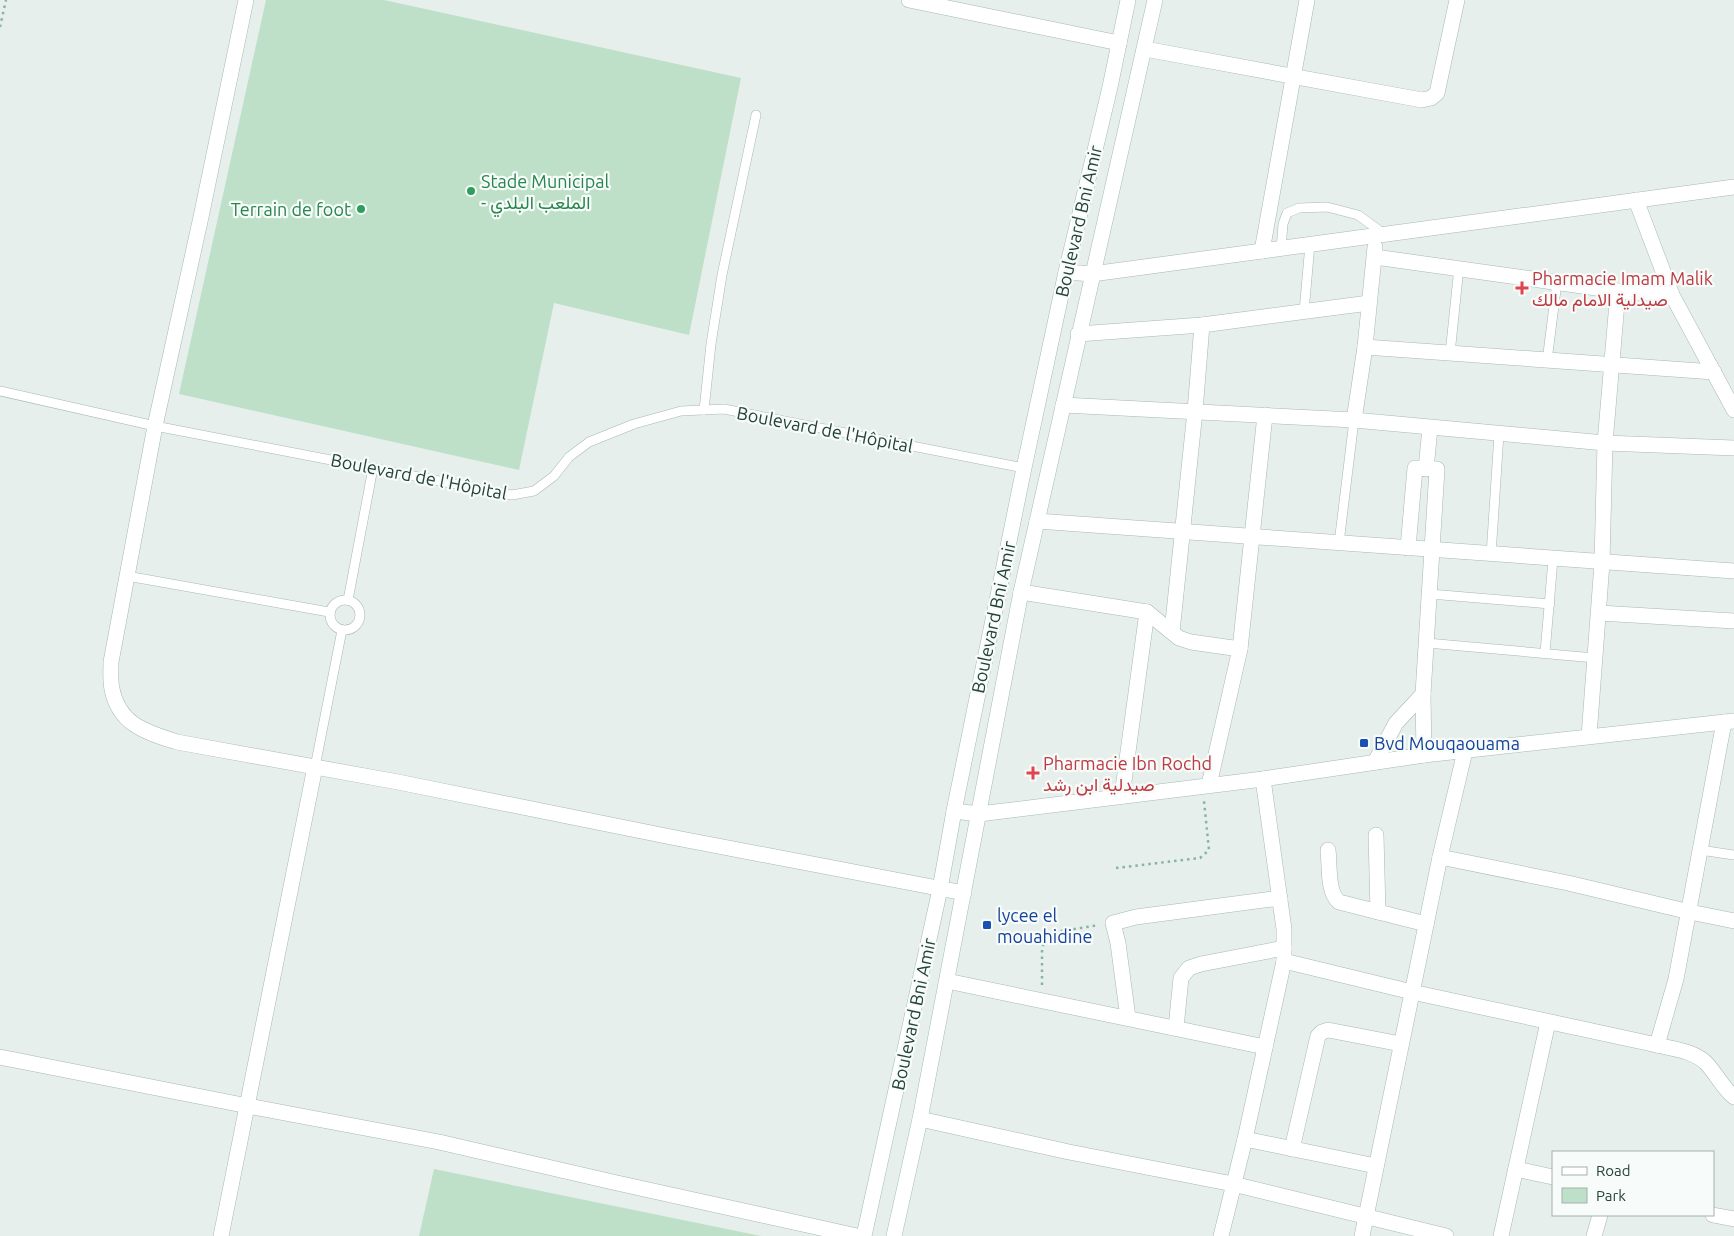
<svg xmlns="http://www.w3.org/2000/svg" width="1734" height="1236" viewBox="0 0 1734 1236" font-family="Ubuntu,Vazirmatn,sans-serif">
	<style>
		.green { fill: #bfe0c8 }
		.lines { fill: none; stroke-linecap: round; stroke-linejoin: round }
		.lane-casing { stroke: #a8b8b2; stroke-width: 10 }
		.street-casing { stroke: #a8b8b2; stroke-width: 16 }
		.secondary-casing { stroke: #a4bbb3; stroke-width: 16 }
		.path { stroke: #86b3a5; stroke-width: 2.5; stroke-dasharray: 2.5 4; stroke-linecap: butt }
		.lane { stroke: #fff; stroke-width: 9 }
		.street { stroke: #fff; stroke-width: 15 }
		.secondary { stroke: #fff; stroke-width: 15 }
		.leisure-dot { fill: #2e9e5b; stroke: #f7fbf9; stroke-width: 2 }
		.health-dot { fill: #e0444e; stroke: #f7fbf9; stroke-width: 2 }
		.transit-dot { fill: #1a4fb4; stroke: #f7fbf9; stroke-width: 2 }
		.labels { text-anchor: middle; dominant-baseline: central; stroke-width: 4.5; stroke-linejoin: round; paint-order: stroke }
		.leisure-label { font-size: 18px; fill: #27864d; stroke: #f7fbf9; text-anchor: start }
		.street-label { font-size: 18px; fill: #24423a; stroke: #f7fbf9 }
		.health-label { font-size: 18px; fill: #be3a42; stroke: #f7fbf9; text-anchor: start }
		.transit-label { font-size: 18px; fill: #164399; stroke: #f7fbf9; text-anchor: start }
	</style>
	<rect width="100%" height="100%" fill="#e6efeb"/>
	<g class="green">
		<path d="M 266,0 L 384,0 L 741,78 L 689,335 L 554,303 L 519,470 L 179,394 Z"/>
		<path d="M 434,1169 L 761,1236 L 419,1236 Z"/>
	</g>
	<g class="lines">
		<defs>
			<g id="lane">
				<path d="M 1281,249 L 1283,224 L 1287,213 L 1299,208 L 1327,207 L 1358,215 L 1384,234"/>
				<path d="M 1304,312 L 1310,244"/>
				<path d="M 1450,354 L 1459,267"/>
				<path d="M 1547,361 L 1557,282"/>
				<path d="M 0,391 L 155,426 L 512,495 L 534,491 L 554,476 L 569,457 L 589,442 L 634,424 L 681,411 L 724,409 L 1024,468"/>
				<path d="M 704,410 L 711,344 L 722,275 L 756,115"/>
				<path d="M 1339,543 L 1354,420"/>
				<path d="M 1491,555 L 1499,434"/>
				<path d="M 127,576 L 329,612"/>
				<path d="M 1430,594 L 1550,604"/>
				<circle cx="345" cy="615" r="15"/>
				<path d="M 348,600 L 373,468"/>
				<path d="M 1427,643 L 1595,658"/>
				<path d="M 1545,653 L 1553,559"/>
				<path d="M 315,767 L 342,630"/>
				<path d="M 1700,850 L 1734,855"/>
			</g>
			<g id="street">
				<path d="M 246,0 L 201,217 L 155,426 L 111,662 C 111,670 110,680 112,689 C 119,725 146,732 177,742 L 398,782 L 671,837 L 964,893"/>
				<path d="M 909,0 L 1119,43"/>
				<path d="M 1145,49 L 1422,100 L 1431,98 L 1437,93 L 1457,0"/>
				<path d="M 1636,200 L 1672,295 L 1734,410"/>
				<path d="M 1262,251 L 1307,0"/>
				<path d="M 1375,257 L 1618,291 L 1672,295"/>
				<path d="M 1066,272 L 1092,274 L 1734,187"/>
				<path d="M 1078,334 L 1202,325 L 1369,303"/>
				<path d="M 1365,347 L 1714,372"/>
				<path d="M 1063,405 L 1354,420 L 1605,443 L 1734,448"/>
				<path d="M 1354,420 L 1365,347 L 1375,247"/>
				<path d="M 1426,469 L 1430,428"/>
				<path d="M 1037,521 L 1734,571"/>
				<path d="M 1408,548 L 1415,468 L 1437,469 L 1423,694 L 1424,755"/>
				<path d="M 1021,592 L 1147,612 L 1179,638 L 1191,642 L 1240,649"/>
				<path d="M 1599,613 L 1734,621"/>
				<path d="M 1172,632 L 1195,411 L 1202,325"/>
				<path d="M 1589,736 L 1602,563 L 1605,443 L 1618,291"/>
				<path d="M 1375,762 L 1396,723 L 1423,694"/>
				<path d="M 1209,785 L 1240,649 L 1265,415"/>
				<path d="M 1122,796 L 1147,612"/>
				<path d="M 1376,835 L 1378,912"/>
				<path d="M 1328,850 C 1330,866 1327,892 1339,902 L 1426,924"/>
				<path d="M 1440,857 L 1568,883 L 1690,912 L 1734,921"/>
				<path d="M 1284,961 L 1412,992 L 1657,1045 C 1673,1049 1695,1051 1707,1064 C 1717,1075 1723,1088 1734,1097"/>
				<path d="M 947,981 L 1265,1047"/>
				<path d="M 1128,1018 L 1118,943 L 1113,923 L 1136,917 L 1280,898"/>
				<path d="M 1176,1028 L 1181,978 L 1189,968 L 1201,964 L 1284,948"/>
				<path d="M 1657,1045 L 1676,979 L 1724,722"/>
				<path d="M 0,1057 L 248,1106 L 439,1142 L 617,1183 L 857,1236"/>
				<path d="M 920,1119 L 1069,1152 L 1233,1184 L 1446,1236"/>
				<path d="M 1245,1139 L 1376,1166"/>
				<path d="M 1292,1149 L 1318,1036 L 1322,1032 L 1328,1030 L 1401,1044"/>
				<path d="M 1516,1169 L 1553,1177"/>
				<path d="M 1713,1215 L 1734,1219"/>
				<path d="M 221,1236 L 315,767"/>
				<path d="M 1221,1236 L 1245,1139 L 1284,961 L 1284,929 L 1263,779"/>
				<path d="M 1362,1236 L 1440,857 L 1465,751"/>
				<path d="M 1501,1236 L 1548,1022"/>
				<path d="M 1594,1236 L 1600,1215"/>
			</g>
			<g id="secondary">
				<path d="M 954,811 L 979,814 L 1263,779 L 1424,755 L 1734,721"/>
				<path d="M 864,1236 L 940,889 L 954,811 L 1024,468 L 1066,272 L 1110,87 L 1128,0"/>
				<path d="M 894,1236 L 920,1119 L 1021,592 L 1155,0"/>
			</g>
		</defs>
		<use href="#lane" class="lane-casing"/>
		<use href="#street" class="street-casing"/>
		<use href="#secondary" class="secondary-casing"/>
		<g class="path">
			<path d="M 0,27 L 6,0"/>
			<path d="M 1116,868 L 1200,858 L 1209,850 L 1204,801"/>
			<path d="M 1042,985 L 1042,949 L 1046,936 L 1056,932 L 1099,925"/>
		</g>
		<use href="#lane" class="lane"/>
		<use href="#street" class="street"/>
		<use href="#secondary" class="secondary"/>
	</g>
	<g class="leisure-dot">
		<circle cx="471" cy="191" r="5"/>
		<circle cx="361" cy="209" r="5"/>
	</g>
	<g class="health-dot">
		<path d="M1519.5 280.5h5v5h5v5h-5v5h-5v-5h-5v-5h5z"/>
		<path d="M1030.5 765.5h5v5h5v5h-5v5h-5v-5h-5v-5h5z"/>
	</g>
	<g class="transit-dot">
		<rect x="1359" y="738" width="10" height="10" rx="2.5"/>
		<rect x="982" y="920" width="10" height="10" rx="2.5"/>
	</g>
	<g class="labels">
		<g class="leisure-label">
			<text x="481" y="181">Stade Municipal<tspan x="481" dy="21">- الملعب البلدي</tspan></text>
			<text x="351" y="209" text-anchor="end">Terrain de foot</text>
		</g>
		<g class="street-label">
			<text transform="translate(1078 221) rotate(-77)">Boulevard Bni Amir</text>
			<text transform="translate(825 429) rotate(11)">Boulevard de l'Hôpital</text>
			<text transform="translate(419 476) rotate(11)">Boulevard de l'Hôpital</text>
			<text transform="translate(993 617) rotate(-78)">Boulevard Bni Amir</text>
			<text transform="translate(913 1014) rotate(-78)">Boulevard Bni Amir</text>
		</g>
		<g class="health-label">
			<text x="1532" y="278">Pharmacie Imam Malik<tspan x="1532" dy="21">صيدلية الامام مالك</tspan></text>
			<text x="1043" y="763">Pharmacie Ibn Rochd<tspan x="1043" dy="21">صيدلية ابن رشد</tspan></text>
		</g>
		<g class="transit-label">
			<text x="1374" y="743">Bvd Mouqaouama</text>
			<text x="997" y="915">lycee el<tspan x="997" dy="21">mouahidine</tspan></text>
		</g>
	</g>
	<rect x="1552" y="1151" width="162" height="65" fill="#f7fbf9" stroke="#a3b1ad"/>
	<rect x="1562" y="1167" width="25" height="8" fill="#ffffff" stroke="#a3b1ad"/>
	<text x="1596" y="1176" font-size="15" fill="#24423a">Road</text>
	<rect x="1562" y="1188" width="25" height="15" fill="#bfe0c8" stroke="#a3b1ad"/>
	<text x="1596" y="1201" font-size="15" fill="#24423a">Park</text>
</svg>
